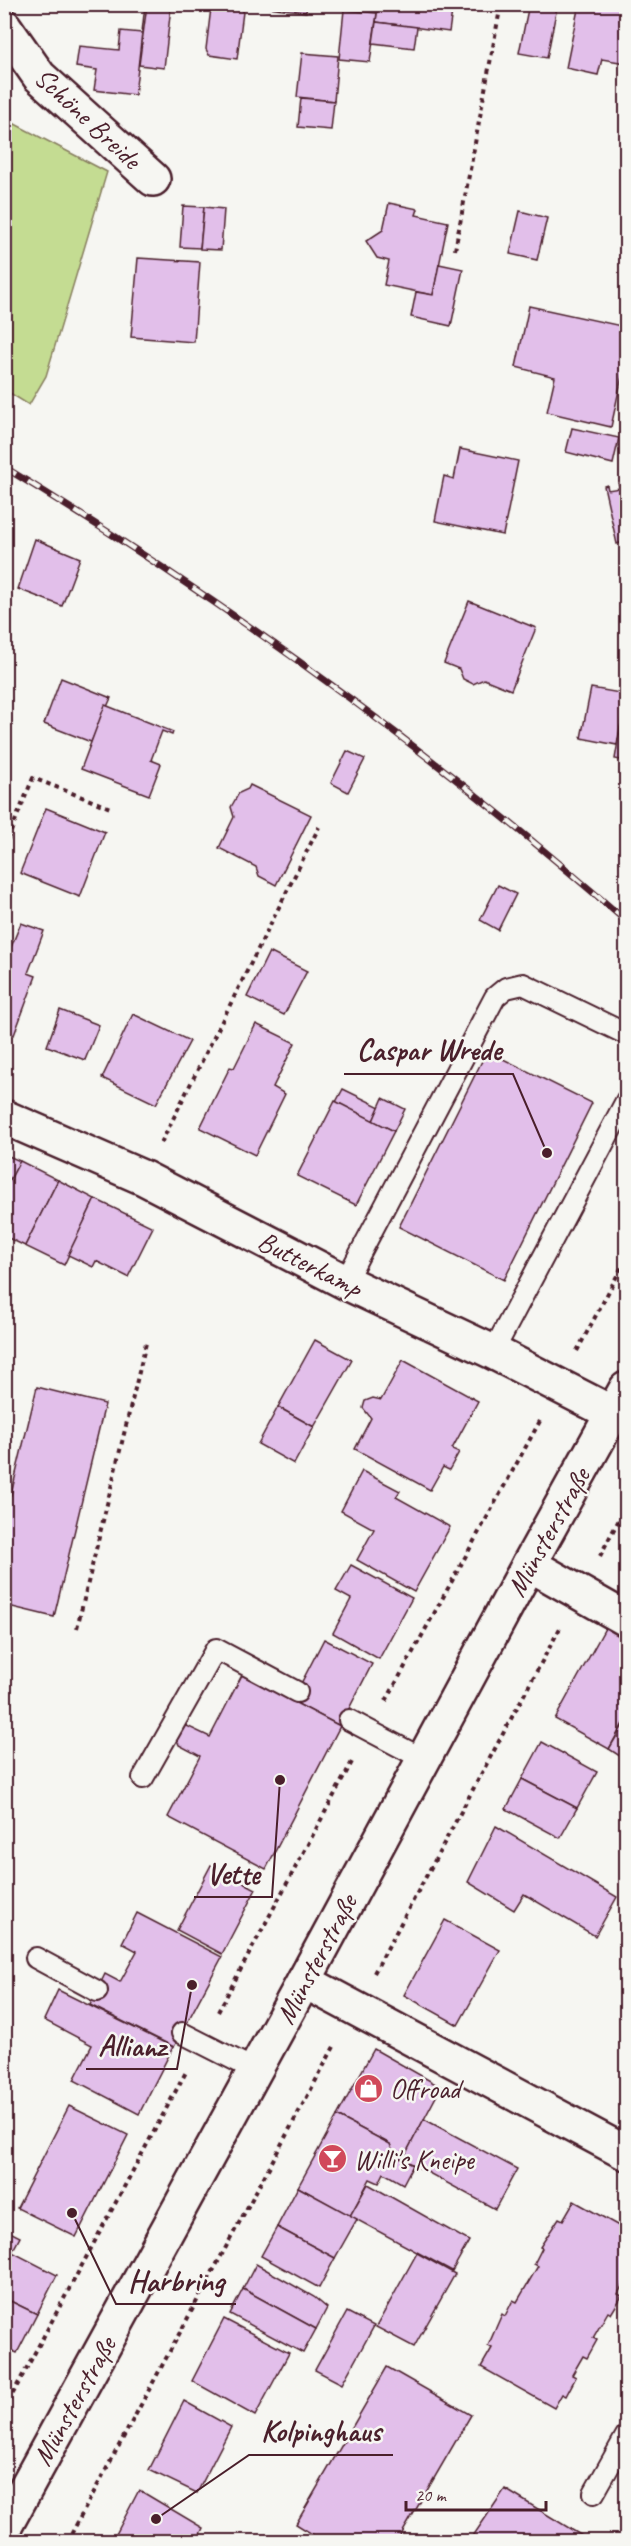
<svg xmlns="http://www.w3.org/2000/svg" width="631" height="2546" viewBox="0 0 631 2546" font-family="Caveat,sans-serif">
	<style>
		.green { fill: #c4dc92; stroke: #877e5e; stroke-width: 1.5 }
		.building { fill: #e2bfea; stroke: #4a1f2b; stroke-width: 1.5 }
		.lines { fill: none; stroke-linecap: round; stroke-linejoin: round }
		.lane-casing { stroke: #4a1f2b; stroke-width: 24 }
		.street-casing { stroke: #4a1f2b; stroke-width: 38 }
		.secondary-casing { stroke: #4a1f2b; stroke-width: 38 }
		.path { stroke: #4a1f2b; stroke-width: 4; stroke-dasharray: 4.5 4.5; stroke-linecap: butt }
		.lane { stroke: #f6f6f2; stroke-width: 20 }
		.street { stroke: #f6f6f2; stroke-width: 33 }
		.secondary { stroke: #f6f6f2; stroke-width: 33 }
		.rail-casing { stroke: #4a1f2b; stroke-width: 7 }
		.rail { stroke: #f6f6f2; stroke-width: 4.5; stroke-dasharray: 14; stroke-linecap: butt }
		.labels { text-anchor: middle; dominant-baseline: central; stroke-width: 5; stroke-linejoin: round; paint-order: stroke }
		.street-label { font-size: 28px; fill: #4a1f2b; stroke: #f6f6f2 }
		.poi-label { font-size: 28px; fill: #4a1f2b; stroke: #f6f6f2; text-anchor: start }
		.leader { fill: none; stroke: #4a1f2b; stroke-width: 2 }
		.callout-dot { fill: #4a1f2b; stroke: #f6f6f2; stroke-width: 2 }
		.callout-label { font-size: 30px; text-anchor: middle; font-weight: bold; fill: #4a1f2b; stroke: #f6f6f2; stroke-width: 5; stroke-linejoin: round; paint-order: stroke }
	</style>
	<rect width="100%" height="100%" fill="#f6f6f2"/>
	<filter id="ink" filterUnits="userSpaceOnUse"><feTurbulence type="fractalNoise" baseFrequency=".0167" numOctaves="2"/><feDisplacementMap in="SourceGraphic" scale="12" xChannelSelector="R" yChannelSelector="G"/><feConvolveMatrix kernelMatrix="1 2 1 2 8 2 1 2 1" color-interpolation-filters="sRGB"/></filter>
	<g filter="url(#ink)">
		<path class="green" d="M 13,123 L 107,172 L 46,376 L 29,405 L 5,390 L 4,139 Z"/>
		<g class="building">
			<path d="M 215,4 L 244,4 L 237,59 L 209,55 L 206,49 L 211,8 L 215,8 Z"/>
			<path d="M 244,4 L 307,4 L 306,12 Z"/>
			<path d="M 378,4 L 453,4 L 449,32 L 376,22 Z"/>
			<path d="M 529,4 L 557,7 L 547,58 L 519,53 Z"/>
			<path d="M 579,4 L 626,4 L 626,63 L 602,59 L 598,75 L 566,68 Z"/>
			<path d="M 145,5 L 135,95 L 94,90 L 97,70 L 76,67 L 79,46 L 119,50 L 121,31 L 142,33 Z"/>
			<path d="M 147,5 L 171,7 L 164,68 L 139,65 Z"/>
			<path d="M 344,10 L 377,13 L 370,62 L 339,59 Z"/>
			<path d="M 376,22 L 417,27 L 414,48 L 373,43 Z"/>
			<path d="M 302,53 L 338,56 L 334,101 L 297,97 Z"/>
			<path d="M 301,98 L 334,101 L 331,130 L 298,127 Z"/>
			<path d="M 389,203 L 418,209 L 416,215 L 448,222 L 433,295 L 384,285 L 389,261 L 377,258 L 366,241 L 383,230 Z"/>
			<path d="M 183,206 L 204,207 L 200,248 L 180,247 Z"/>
			<path d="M 204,207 L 224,209 L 221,250 L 200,249 Z"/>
			<path d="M 520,211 L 547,218 L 537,260 L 510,254 Z"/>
			<path d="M 138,258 L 200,262 L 194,342 L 131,337 Z"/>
			<path d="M 439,264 L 463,269 L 451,326 L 411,317 L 416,292 L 433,295 Z"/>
			<path d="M 529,306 L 626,327 L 626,358 L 611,427 L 547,412 L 555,377 L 516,367 Z"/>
			<path d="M 572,428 L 619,438 L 613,464 L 566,452 Z"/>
			<path d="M 460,449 L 518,461 L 503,535 L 435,521 L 444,476 L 454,479 Z"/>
			<path d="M 621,482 L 623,490 L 626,490 L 626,541 L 617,544 L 604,486 L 607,485 L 608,490 L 620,488 L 618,483 Z"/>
			<path d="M 35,539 L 80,558 L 62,606 L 18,589 Z"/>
			<path d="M 469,601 L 536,628 L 511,690 L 484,679 L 473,684 L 463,679 L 459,669 L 444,663 Z"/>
			<path d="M 61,678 L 111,698 L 91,742 L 44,724 Z"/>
			<path d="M 591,688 L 626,694 L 617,745 L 581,738 Z"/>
			<path d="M 626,695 L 626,761 L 615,759 Z"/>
			<path d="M 105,705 L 173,732 L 172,735 L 162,731 L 151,760 L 161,764 L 149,795 L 81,769 Z"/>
			<path d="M 347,751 L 365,759 L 348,792 L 331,783 Z"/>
			<path d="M 250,785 L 311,815 L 276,885 L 259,876 L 256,867 L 219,848 L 234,817 L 231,807 L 239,793 L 248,789 Z"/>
			<path d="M 46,808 L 105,832 L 80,897 L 20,873 Z"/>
			<path d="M 498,885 L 516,894 L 498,930 L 480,920 Z"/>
			<path d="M 21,923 L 44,931 L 28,973 L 36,976 L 14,1035 L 4,1031 L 4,964 Z"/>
			<path d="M 269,952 L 307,971 L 284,1015 L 247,997 Z"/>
			<path d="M 60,1010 L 99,1025 L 85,1060 L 47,1046 Z"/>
			<path d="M 133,1014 L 190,1041 L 156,1104 L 102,1078 Z"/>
			<path d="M 256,1024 L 295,1043 L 273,1087 L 285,1094 L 255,1155 L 200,1128 L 230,1067 L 234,1068 Z"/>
			<path d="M 487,1051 L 592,1103 L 504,1280 L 399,1227 Z"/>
			<path d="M 343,1089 L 380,1107 L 373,1121 L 336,1102 Z"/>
			<path d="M 383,1098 L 405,1109 L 394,1131 L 373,1121 Z"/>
			<path d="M 335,1101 L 394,1131 L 356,1205 L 297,1176 Z"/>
			<path d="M 4,1154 L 20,1161 L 4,1191 Z"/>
			<path d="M 20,1161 L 58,1180 L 25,1246 L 4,1236 L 4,1191 Z"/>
			<path d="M 58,1180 L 95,1199 L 64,1265 L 25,1246 Z"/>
			<path d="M 95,1199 L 153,1227 L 128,1277 L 96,1261 L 93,1267 L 68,1255 Z"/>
			<path d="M 315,1340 L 352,1360 L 314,1427 L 278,1407 Z"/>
			<path d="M 403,1360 L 478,1401 L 452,1449 L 459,1452 L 449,1470 L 443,1467 L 430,1490 L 355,1449 L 371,1418 L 363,1408 L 365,1401 L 373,1398 L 381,1400 Z"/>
			<path d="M 37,1387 L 105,1404 L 54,1617 L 4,1605 L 4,1523 Z"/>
			<path d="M 278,1407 L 314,1427 L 294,1464 L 258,1444 Z"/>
			<path d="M 362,1471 L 400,1491 L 396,1497 L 450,1527 L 414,1592 L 357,1560 L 374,1529 L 341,1511 Z"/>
			<path d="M 351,1565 L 412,1598 L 379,1659 L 333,1633 L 351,1599 L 336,1591 Z"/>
			<path d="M 609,1621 L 626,1630 L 626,1718 L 609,1749 L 555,1719 Z"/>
			<path d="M 324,1639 L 372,1664 L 340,1726 L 292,1701 Z"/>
			<path d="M 242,1675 L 340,1726 L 266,1869 L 168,1817 L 200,1756 L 179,1745 L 176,1737 L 178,1730 L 185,1725 L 210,1737 Z"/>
			<path d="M 625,1722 L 626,1723 L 626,1760 L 609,1749 Z"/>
			<path d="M 542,1742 L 597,1772 L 577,1808 L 522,1779 Z"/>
			<path d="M 522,1779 L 577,1808 L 560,1838 L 506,1809 Z"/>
			<path d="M 496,1826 L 617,1897 L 595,1936 L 524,1894 L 514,1910 L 468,1882 Z"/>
			<path d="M 211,1865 L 256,1889 L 222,1954 L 177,1930 Z"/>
			<path d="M 137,1913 L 222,1957 L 174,2047 L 90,2005 L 105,1974 L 120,1982 L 137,1951 L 122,1943 Z"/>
			<path d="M 445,1920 L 500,1950 L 458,2025 L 404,1995 Z"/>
			<path d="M 58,1990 L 173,2047 L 139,2114 L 74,2080 L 92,2045 L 44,2020 Z"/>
			<path d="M 374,2049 L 441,2087 L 403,2159 L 394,2155 L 390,2144 L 337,2116 Z"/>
			<path d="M 69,2106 L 128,2135 L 76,2237 L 17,2208 Z"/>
			<path d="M 337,2116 L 390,2144 L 394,2155 L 413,2165 L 403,2184 L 384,2173 L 379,2183 L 370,2179 L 350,2216 L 298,2187 Z"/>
			<path d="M 424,2119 L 517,2169 L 495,2209 L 403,2159 Z"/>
			<path d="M 368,2184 L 469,2241 L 452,2271 L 350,2216 Z"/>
			<path d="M 298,2187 L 357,2219 L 335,2258 L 277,2227 Z"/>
			<path d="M 574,2201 L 626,2230 L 626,2278 L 618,2294 L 622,2296 L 611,2314 L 608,2312 L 593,2338 L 597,2340 L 587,2358 L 583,2356 L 572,2375 L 576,2377 L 566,2396 L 562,2394 L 554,2408 L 481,2367 L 492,2348 L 488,2346 L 502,2314 L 505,2316 L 513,2300 L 517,2302 L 538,2266 L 534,2264 L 542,2248 L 540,2247 L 559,2218 L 563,2220 Z"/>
			<path d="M 277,2227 L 335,2258 L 319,2288 L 261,2256 Z"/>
			<path d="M 4,2229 L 20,2237 L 12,2252 L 57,2275 L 37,2314 L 4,2298 Z"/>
			<path d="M 417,2253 L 455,2274 L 414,2347 L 376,2327 Z"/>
			<path d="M 256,2264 L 314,2297 L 327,2308 L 316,2329 L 243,2289 Z"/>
			<path d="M 243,2289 L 316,2329 L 303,2353 L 230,2314 Z"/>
			<path d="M 4,2298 L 37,2314 L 17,2353 L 4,2347 Z"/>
			<path d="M 347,2312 L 374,2326 L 342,2384 L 315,2370 Z"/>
			<path d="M 224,2319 L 289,2353 L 255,2416 L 192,2381 Z"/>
			<path d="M 387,2367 L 471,2415 L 397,2542 L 325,2542 L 296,2524 Z"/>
			<path d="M 184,2401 L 231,2427 L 197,2493 L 149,2470 Z"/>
			<path d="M 505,2489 L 592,2542 L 469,2542 Z"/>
			<path d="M 139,2490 L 203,2528 L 196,2542 L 112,2542 Z"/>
		</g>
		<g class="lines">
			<defs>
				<g id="lane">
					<path d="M 345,1282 L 495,997 L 506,988 L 523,984 L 626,1034"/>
					<path d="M 493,1352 L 626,1101"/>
					<path d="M 349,1720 L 423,1759"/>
					<path d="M 143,1778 L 216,1649 L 297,1692"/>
					<path d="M 36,1958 L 97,1991"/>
					<path d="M 182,2033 L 255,2070"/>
					<path d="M 594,2493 L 626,2436"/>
				</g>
				<g id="street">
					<path d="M 4,26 L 39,76 L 153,179"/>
					<path d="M 4,1117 L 144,1178 L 351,1285 L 493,1352 L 614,1414"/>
					<path d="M 529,1564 L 626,1619"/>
					<path d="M 304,1981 L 626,2153"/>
				</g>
				<path id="secondary" d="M 4,2528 L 304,1981 L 529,1564 L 626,1389"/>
			</defs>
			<use href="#lane" class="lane-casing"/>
			<use href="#street" class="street-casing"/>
			<use href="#secondary" class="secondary-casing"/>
			<g class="path">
				<path d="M 455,250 L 501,4"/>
				<path d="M 4,848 L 33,778 L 113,809"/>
				<path d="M 161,1143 L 319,827"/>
				<path d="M 577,1351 L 626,1259"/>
				<path d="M 600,1556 L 626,1506"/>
				<path d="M 77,1628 L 146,1343"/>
				<path d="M 386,1701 L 540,1421"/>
				<path d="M 374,1973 L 560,1628"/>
				<path d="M 218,2012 L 353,1760"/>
				<path d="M 4,2410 L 186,2072"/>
				<path d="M 67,2542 L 336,2043"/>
			</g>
			<use href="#lane" class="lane"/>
			<use href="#street" class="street"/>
			<use href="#secondary" class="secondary"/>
			<defs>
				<path id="rail" d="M 4,467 C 223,600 434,752 626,921"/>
			</defs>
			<use href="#rail" class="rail-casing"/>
			<use href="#rail" class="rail"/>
		</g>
	</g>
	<defs>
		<symbol id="shop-disc" viewBox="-11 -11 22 22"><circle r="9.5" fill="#d1495b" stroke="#f6f6f2"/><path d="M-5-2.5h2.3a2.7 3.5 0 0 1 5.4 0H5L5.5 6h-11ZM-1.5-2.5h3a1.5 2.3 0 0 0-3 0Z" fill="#fff"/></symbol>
		<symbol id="bar-disc" viewBox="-11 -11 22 22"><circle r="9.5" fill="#d1495b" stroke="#f6f6f2"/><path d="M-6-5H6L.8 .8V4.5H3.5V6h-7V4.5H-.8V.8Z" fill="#fff"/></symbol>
	</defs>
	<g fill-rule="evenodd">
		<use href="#shop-disc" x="352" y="2072" width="33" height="33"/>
		<use href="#bar-disc" x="316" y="2142" width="33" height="33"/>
	</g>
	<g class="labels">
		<g class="street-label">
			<text transform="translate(88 118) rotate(43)">Schöne Breide</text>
			<text transform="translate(310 1264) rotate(27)">Butterkamp</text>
			<text transform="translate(548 1532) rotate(-61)">Münsterstraße</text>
			<text transform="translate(316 1959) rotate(-62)">Münsterstraße</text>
			<text transform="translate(74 2401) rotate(-61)">Münsterstraße</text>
		</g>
		<g class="poi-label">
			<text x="390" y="2088">Offroad</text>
			<text x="354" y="2159">Willi's Kneipe</text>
		</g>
	</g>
	<path class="leader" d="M547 1153L513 1074H344M280 1780L272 1897H194M192 1985L177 2069H86M72 2213L116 2304H236M156 2519L249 2455H393"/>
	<g class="callout-dot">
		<circle cx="547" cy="1153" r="6"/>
		<circle cx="280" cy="1780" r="6"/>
		<circle cx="192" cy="1985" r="6"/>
		<circle cx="72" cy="2213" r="6"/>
		<circle cx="156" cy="2519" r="6"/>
	</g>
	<g class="callout-label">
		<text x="429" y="1060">Caspar Wrede</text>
		<text x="233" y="1884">Vette</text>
		<text x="132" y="2056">Allianz</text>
		<text x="176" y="2291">Harbring</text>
		<text x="321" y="2441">Kolpinghaus</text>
	</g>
	<rect width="631" height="2546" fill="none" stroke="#f6f6f2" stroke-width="24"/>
	<rect x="12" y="12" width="607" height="2522" fill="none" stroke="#4a1f2b" stroke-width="2" filter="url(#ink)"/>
	<path d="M406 2501v9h140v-9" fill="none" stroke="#4a1f2b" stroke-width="3"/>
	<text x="415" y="2501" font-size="18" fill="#4a1f2b" stroke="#f6f6f2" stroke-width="4.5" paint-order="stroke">20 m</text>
</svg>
